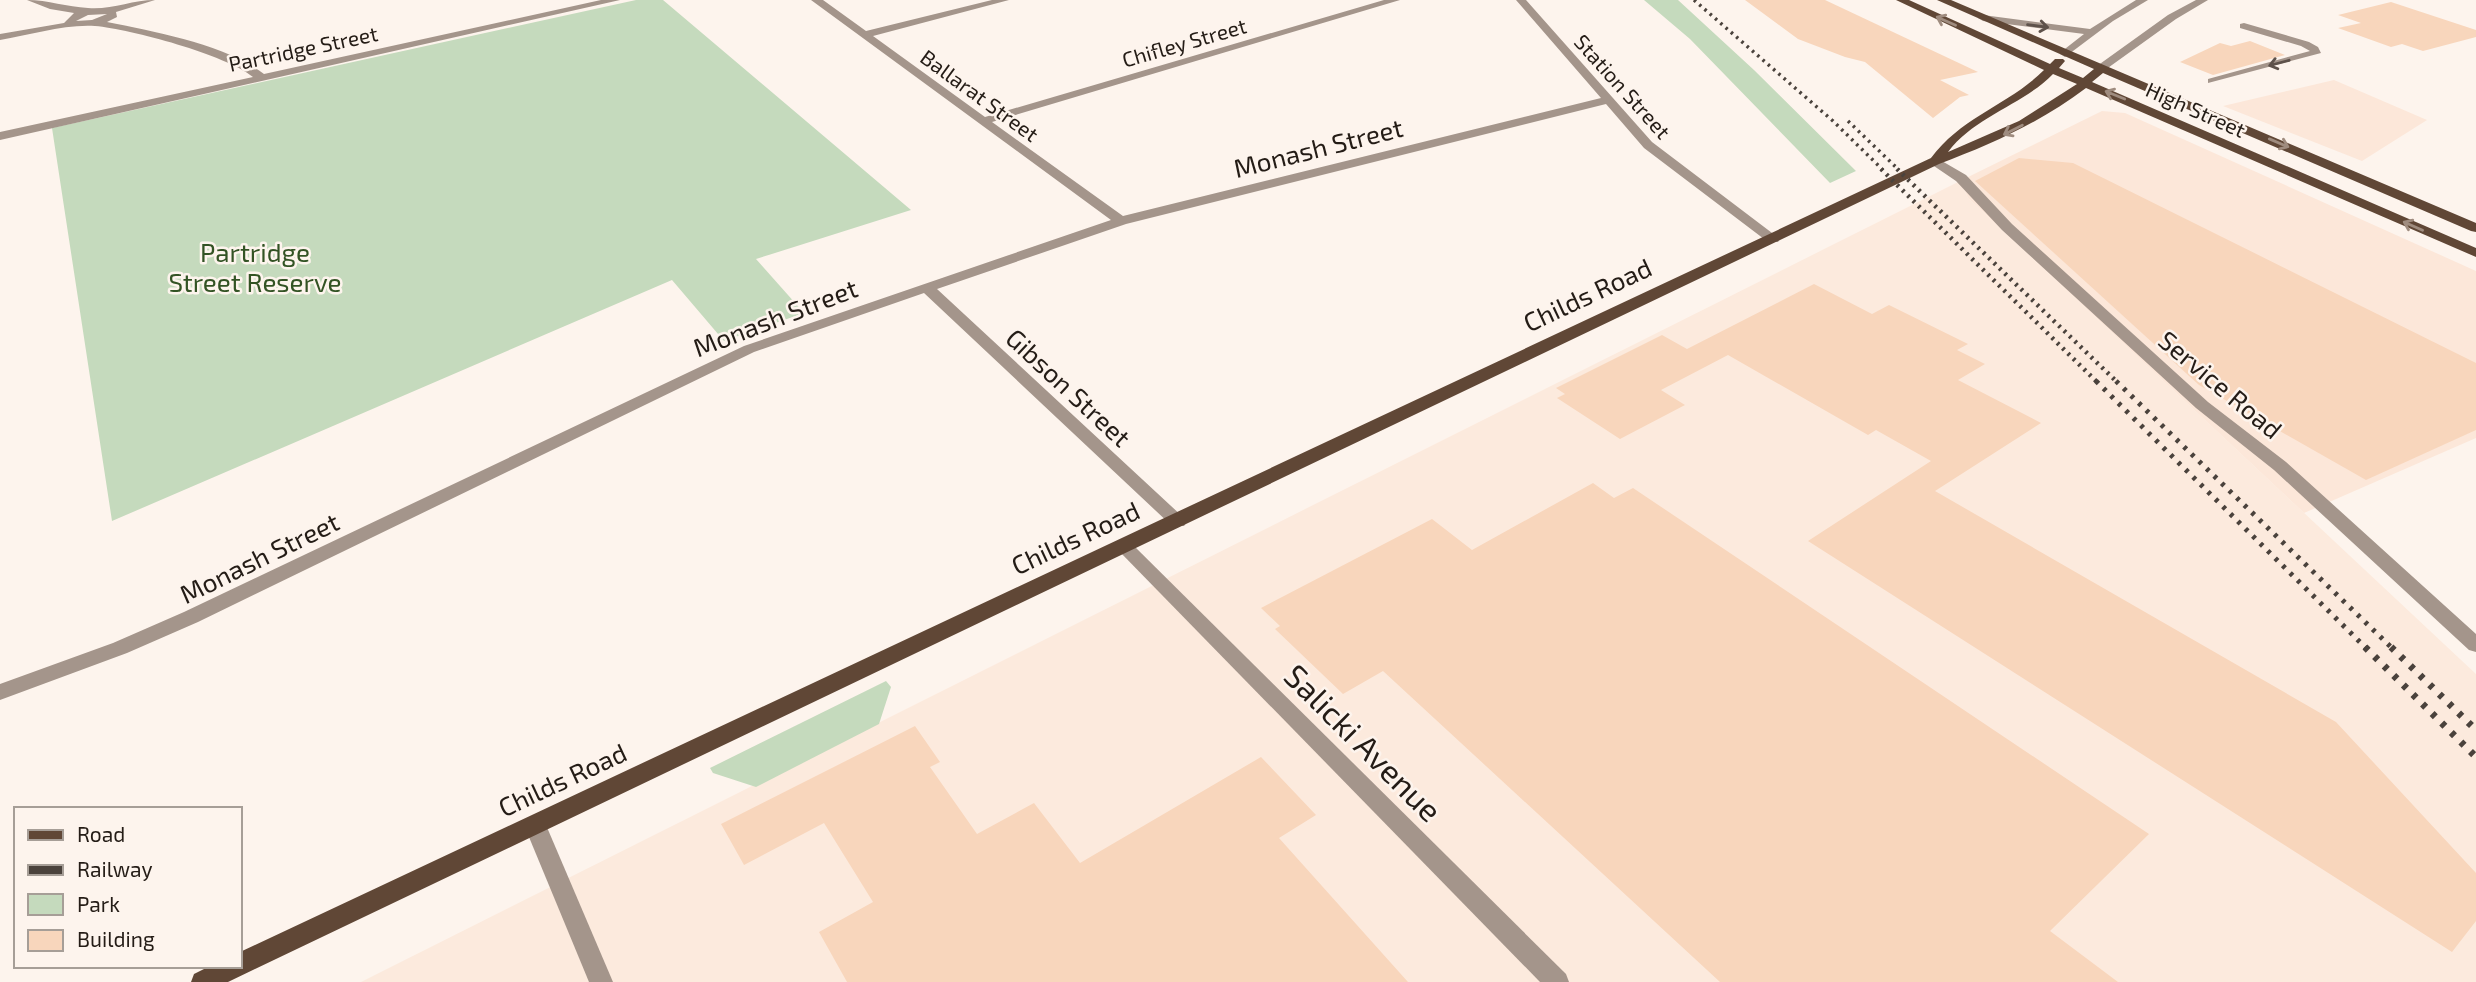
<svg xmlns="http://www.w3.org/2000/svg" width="2476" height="982" viewBox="0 0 2476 982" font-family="'Exo 2',sans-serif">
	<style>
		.commercial { fill: #fce7d9 }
		.built { fill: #fceadd }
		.green { fill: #c5dabd }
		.building { fill: #f8d6bc }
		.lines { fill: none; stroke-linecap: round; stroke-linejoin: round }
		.minor { fill: #a4958b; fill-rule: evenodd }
		.major { fill: #604736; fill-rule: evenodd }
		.rail-far3 { stroke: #4a423c; stroke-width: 3.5; stroke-dasharray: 2.5 4.5; stroke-linecap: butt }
		.rail-far2 { stroke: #4a423c; stroke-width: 4.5; stroke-dasharray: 2.5 5; stroke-linecap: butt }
		.rail-far1 { stroke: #4a423c; stroke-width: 5; stroke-dasharray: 3.5 7; stroke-linecap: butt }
		.rail { stroke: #4a423c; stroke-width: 7; stroke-dasharray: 4.5 9; stroke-linecap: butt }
		.oneway { stroke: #9f8c7f }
		.oneway2 { stroke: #5e524b }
		.labels { text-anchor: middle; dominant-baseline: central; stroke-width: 5; stroke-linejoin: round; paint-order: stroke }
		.far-street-label { font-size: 21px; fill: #241c16; stroke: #fdf4ed }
		.street-label { font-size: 26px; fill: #241c16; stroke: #fdf4ed }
		.park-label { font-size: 26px; fill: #335324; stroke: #fdf4ed }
		.near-street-label { font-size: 32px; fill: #241c16; stroke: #fdf4ed }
	</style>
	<rect width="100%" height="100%" fill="#fdf4ed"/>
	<g class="commercial">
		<path d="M 2334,80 L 2427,120 L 2362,161 L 2223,106 Z"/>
		<path d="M 2102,111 L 2125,113 L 2476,271 L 2476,438 L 2304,513 L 1968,198 L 1960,181 Z"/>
	</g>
	<path class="built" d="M 1960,181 L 1968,198 L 2476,674 L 2476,982 L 361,982 Z"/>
	<g class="green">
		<path d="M 636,0 L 663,0 L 911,210 L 756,259 L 804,313 L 724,341 L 672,280 L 112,521 L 52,128 Z"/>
		<path d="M 1644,0 L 1678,0 L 1754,70 L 1856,171 L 1830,183 L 1690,39 Z"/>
		<path d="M 886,681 L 891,687 L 879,724 L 756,787 L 713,773 L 710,768 Z"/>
	</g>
	<g class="building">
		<path d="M 1745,0 L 1825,0 L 1978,72 L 1940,80 L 1969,95 L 1960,97 L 1933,118 L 1865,62 L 1845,57 L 1798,39 Z"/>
		<path d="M 2391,2 L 2476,30 L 2476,37 L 2423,51 L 2402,44 L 2391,47 L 2338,28 L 2361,23 L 2338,15 Z"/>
		<path d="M 2250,41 L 2285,55 L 2213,75 L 2180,62 L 2220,43 L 2231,46 Z"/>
		<path d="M 2019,158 L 2073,163 L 2476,363 L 2476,430 L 2366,480 L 2199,385 L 1975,181 Z"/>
		<path d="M 1814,284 L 1872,314 L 1889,305 L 1968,344 L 1957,350 L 1985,364 L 1958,380 L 2041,423 L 1935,491 L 2336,722 L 2476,873 L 2476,921 L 2452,952 L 1808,541 L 1931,461 L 1876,430 L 1868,435 L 1728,355 L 1661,390 L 1685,405 L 1620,439 L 1557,398 L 1565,394 L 1556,388 L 1662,335 L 1687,349 Z"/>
		<path d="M 1593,483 L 1614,498 L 1633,488 L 2149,834 L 2050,931 L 2118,982 L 1720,982 L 1383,671 L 1343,694 L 1275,629 L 1280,626 L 1261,608 L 1432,519 L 1472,550 Z"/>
		<path d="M 915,726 L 940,762 L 930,767 L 977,834 L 1034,803 L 1080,863 L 1261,757 L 1316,815 L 1279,838 L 1408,982 L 847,982 L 819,932 L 873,902 L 824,823 L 744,865 L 721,824 Z"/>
	</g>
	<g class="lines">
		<g class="minor">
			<path d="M 27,0 C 48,0 67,7 88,8 C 111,10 132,0 155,0 L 116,12 L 117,17 L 107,22 C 156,32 224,44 264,74 L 601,0 L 620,0 L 0,140 L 0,132 L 253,77 C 226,55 131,29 95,26 C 65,24 30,35 0,40 L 0,34 L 64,23 L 74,13 L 50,9 ZM 107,14 L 92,20 L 76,21 L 88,15 Z"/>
			<path d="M 811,0 L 823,0 L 866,31 L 992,0 L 1009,0 L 873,36 L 985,117 L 1384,0 L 1400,0 L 992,122 L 1123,216 L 1601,98 L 1516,0 L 1526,0 L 1652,142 L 1780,239 L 1778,242 L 1768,242 L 1644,148 L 1606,104 L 1126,224 L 937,289 L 1184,518 L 1187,522 L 1184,526 L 1172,526 L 924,293 L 754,352 L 198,622 L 127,653 L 0,700 L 0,684 L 113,643 L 184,612 L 744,346 L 1111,220 Z"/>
			<path d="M 2136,0 L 2148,0 L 2113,21 L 2065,57 L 2060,54 L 2061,52 L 2084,34 L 1983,21 L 1978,18 L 1983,15 L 2090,29 Z"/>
			<path d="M 2196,0 L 2208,0 L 2176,19 L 2105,70 L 2097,70 L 2097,66 L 2168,15 Z"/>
			<path d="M 2244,23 L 2309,42 L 2318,47 L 2321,53 L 2208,83 L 2208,79 L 2310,51 L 2301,46 L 2240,28 L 2240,24 Z"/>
			<path d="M 1935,157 L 1966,175 L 2012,224 L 2208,402 L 2286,462 L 2476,634 L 2476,652 L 2469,650 L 2274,470 L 2196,408 L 2002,230 L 1956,181 L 1931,164 L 1931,158 Z"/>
			<path d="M 1125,541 L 1131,543 L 1566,974 L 1569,982 L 1540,982 L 1119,551 L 1116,547 L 1119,543 Z"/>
			<path d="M 535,816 L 543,818 L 546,825 L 613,982 L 589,982 L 524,825 L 527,818 Z"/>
		</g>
		<path class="major" d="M 1896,0 L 1909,0 L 2050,64 L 2055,59 L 2063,59 L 2065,61 L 2059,68 L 2083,78 L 2094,69 L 1937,0 L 1951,0 L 2476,223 L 2476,232 L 2471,231 L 2103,73 L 2092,82 L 2476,248 L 2476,257 L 2086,88 C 2041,122 1992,144 1939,164 L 228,982 L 191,982 L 194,974 L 210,966 L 240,966 L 240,952 L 1931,158 C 1962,116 2009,105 2044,70 ZM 2053,74 L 2077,84 L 2019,121 L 1948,152 C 1975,116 2023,105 2053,74 Z"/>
		<g class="rail-far3">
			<path d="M 1694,0 L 1833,121 L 1883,170"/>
			<path d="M 1848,121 L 1899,170"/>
		</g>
		<g class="rail-far2">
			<path d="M 1881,169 L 2098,383"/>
			<path d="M 1897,169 L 2118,383"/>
		</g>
		<g class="rail-far1">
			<path d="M 2096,381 L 2367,649"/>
			<path d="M 2116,381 L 2393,649"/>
		</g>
		<g class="rail">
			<path d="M 2365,647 L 2476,757"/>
			<path d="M 2391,647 L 2476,730"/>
		</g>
	</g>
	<defs><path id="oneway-shaft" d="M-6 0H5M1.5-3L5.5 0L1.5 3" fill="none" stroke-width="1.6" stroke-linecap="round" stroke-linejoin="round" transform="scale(1.75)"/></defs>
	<g class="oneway">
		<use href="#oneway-shaft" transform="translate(1946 21) rotate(-156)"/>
		<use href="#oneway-shaft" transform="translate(2115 95) rotate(-158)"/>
		<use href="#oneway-shaft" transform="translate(2013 130) rotate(153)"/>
		<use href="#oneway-shaft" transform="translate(2279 143) rotate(23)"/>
		<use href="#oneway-shaft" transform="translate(2413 226) rotate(-156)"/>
	</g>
	<g class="oneway2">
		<use href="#oneway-shaft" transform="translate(2038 26) rotate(7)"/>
		<use href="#oneway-shaft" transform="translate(2279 63) rotate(165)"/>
	</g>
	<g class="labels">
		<g class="far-street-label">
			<text transform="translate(1184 42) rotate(-16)">Chifley Street</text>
			<text transform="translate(303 48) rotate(-12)">Partridge Street</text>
			<text transform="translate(1623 86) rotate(48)">Station Street</text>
			<text transform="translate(980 95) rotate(36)">Ballarat Street</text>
			<text transform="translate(2196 109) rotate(24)">High Street</text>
		</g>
		<g class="street-label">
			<text transform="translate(1318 147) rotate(-14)">Monash Street</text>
			<text transform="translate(1587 294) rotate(-25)">Childs Road</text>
			<text transform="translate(775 317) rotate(-21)">Monash Street</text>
			<text transform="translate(2221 384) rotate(40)">Service Road</text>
			<text transform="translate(1069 387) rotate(43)">Gibson Street</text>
			<text transform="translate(1075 537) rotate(-25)">Childs Road</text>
			<text transform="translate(259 557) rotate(-26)">Monash Street</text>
			<text transform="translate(562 779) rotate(-25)">Childs Road</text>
		</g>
		<g class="park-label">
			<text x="255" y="251">Partridge<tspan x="255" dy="30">Street Reserve</tspan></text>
		</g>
		<g class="near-street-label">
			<text transform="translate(1364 742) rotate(45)">Salicki Avenue</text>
		</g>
	</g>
	<rect x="14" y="807" width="228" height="161" fill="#fdf4ed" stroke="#a69e97" stroke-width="2"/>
	<rect x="28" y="830" width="35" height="10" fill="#604736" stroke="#a69e97" stroke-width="2"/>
	<text x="77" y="842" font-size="21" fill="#241c16">Road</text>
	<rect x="28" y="865" width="35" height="10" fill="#4a423c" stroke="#a69e97" stroke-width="2"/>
	<text x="77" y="877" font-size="21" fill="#241c16">Railway</text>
	<rect x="28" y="894" width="35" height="21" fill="#c5dabd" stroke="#a69e97" stroke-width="2"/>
	<text x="77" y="912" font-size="21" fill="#241c16">Park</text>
	<rect x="28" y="930" width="35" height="21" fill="#f8d6bc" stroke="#a69e97" stroke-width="2"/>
	<text x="77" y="947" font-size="21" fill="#241c16">Building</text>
</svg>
